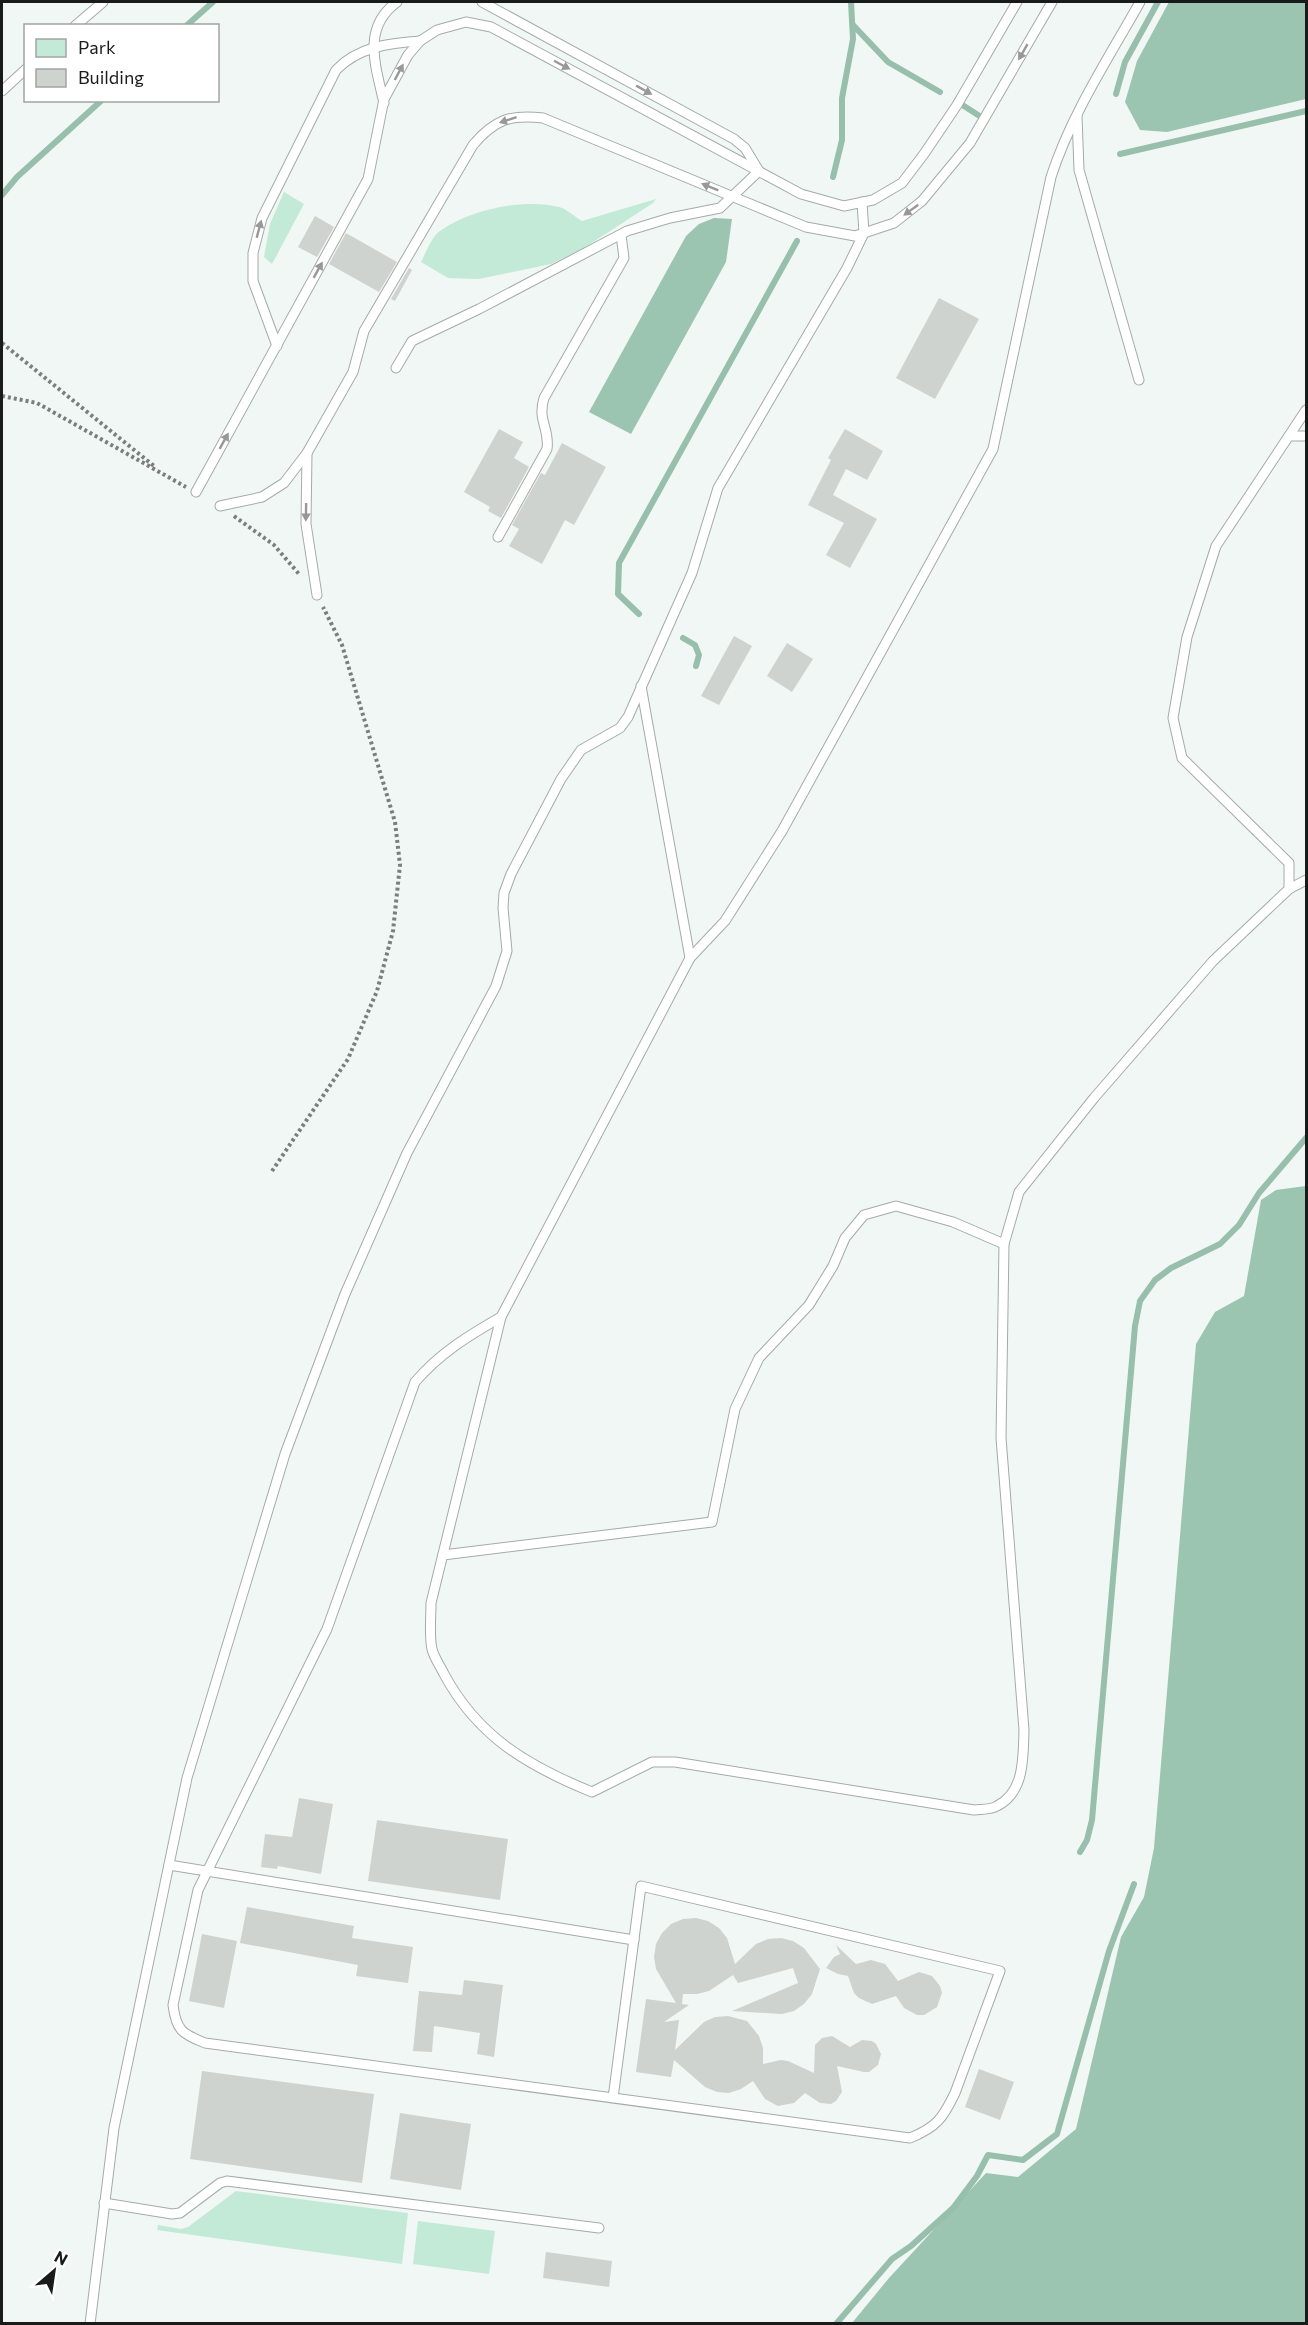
<svg xmlns="http://www.w3.org/2000/svg" width="1308" height="2325" viewBox="0 0 1308 2325" font-family="Commissioner,sans-serif">
	<style>
		.green { fill: #c2ead7 }
		.forest { fill: #9bc4b1 }
		.lines { fill: none; stroke-linecap: round; stroke-linejoin: round }
		.stream { stroke: #97bfac; stroke-width: 6 }
		.building { fill: #ced3d0 }
		.service-casing { stroke: #a5aba8; stroke-width: 11 }
		.path { stroke: #7a7e7c; stroke-width: 4; stroke-dasharray: 3 3; stroke-linecap: butt }
		.service { stroke: #fff; stroke-width: 9 }
		.oneway { fill: #989898 }
	</style>
	<rect width="100%" height="100%" fill="#f1f7f4"/>
	<g class="green">
		<path d="M 284,192 L 304,204 L 272,264 L 264,257 L 270,224 Z"/>
		<path d="M 656,199 L 653,203 L 584,248 L 551,264 L 479,279 L 448,278 L 421,262 C 426,253 431,237 440,231 C 469,210 524,198 559,207 C 567,209 575,217 582,221 Z"/>
		<path d="M 236,2191 L 408,2213 L 402,2264 L 157,2230 L 158,2225 L 181,2229 L 188,2227 Z"/>
		<path d="M 418,2221 L 495,2231 L 489,2274 L 413,2264 Z"/>
	</g>
	<g class="forest">
		<path d="M 1169,2 L 1306,2 L 1306,99 L 1167,132 L 1140,130 L 1125,102 L 1137,61 Z"/>
		<path d="M 714,218 L 732,219 L 726,262 L 631,434 L 589,412 L 686,236 L 699,224 Z"/>
		<path d="M 1306,1186 L 1306,2323 L 852,2323 L 889,2278 L 986,2173 L 1018,2177 L 1076,2129 L 1121,1937 L 1144,1897 L 1154,1848 L 1196,1344 L 1215,1312 L 1244,1296 L 1261,1200 L 1276,1190 Z"/>
	</g>
	<g class="lines">
		<g class="stream">
			<path d="M 853,25 L 888,62 L 940,92"/>
			<path d="M 186,26 L 213,2"/>
			<path d="M 1116,94 L 1125,62 L 1158,2"/>
			<path d="M 964,106 L 978,115"/>
			<path d="M 1120,154 L 1306,111"/>
			<path d="M 833,177 L 842,140 L 842,98 L 853,39 L 851,2"/>
			<path d="M 2,195 L 17,177 L 102,100"/>
			<path d="M 639,614 L 618,594 L 619,563 L 797,241"/>
			<path d="M 683,638 L 695,645 L 699,655 L 696,666"/>
			<path d="M 1080,1852 L 1087,1840 L 1092,1820 L 1135,1326 L 1140,1301 L 1155,1280 L 1171,1268 L 1220,1244 L 1239,1225 L 1259,1193 L 1306,1138"/>
			<path d="M 836,2324 L 892,2259 L 911,2246 L 953,2208 L 977,2176 L 988,2155 L 1023,2160 L 1057,2134 L 1109,1951 L 1134,1884"/>
		</g>
	</g>
	<g class="building">
		<path d="M 315,216 L 334,227 L 317,257 L 298,247 Z"/>
		<path d="M 346,233 L 397,262 L 379,292 L 329,264 Z"/>
		<path d="M 409,268 L 412,270 L 395,301 L 391,299 Z"/>
		<path d="M 939,298 L 979,319 L 935,399 L 896,378 Z"/>
		<path d="M 499,429 L 523,442 L 514,458 L 529,467 L 501,518 L 488,511 L 490,507 L 464,492 Z"/>
		<path d="M 845,429 L 883,451 L 867,480 L 846,469 L 833,495 L 877,519 L 850,568 L 826,555 L 844,523 L 808,505 L 831,460 L 828,458 Z"/>
		<path d="M 562,443 L 606,467 L 574,525 L 565,520 L 542,564 L 509,546 L 519,529 L 512,525 L 541,473 L 545,475 Z"/>
		<path d="M 734,636 L 752,646 L 719,705 L 701,696 Z"/>
		<path d="M 787,643 L 813,659 L 792,692 L 767,676 Z"/>
		<path d="M 299,1798 L 333,1804 L 321,1874 L 278,1866 L 277,1869 L 261,1867 L 265,1834 L 292,1837 Z"/>
		<path d="M 377,1820 L 508,1839 L 500,1900 L 368,1881 Z"/>
		<path d="M 247,1907 L 354,1926 L 352,1938 L 413,1947 L 408,1983 L 356,1976 L 358,1965 L 240,1943 Z"/>
		<path d="M 696,1918 L 708,1921 L 719,1928 L 727,1938 L 735,1964 L 756,1944 L 768,1939 L 781,1938 L 793,1941 L 804,1948 L 820,1969 L 812,1994 L 804,2004 L 794,2011 L 782,2014 L 732,2011 L 798,1983 L 793,1968 L 738,1983 L 733,1975 L 709,1991 L 697,1994 L 683,1994 L 682,2004 L 689,2005 L 664,2022 L 679,2020 L 675,2050 L 704,2022 L 715,2017 L 728,2016 L 747,2021 L 759,2036 L 763,2048 L 763,2064 L 781,2060 L 788,2061 L 814,2073 L 815,2045 L 822,2038 L 832,2036 L 850,2047 L 862,2040 L 872,2041 L 876,2044 L 881,2054 L 878,2065 L 869,2072 L 864,2072 L 837,2066 L 842,2092 L 836,2101 L 831,2104 L 820,2103 L 805,2093 L 794,2103 L 778,2106 L 765,2099 L 753,2081 L 741,2089 L 729,2093 L 717,2092 L 705,2087 L 674,2060 L 671,2077 L 636,2072 L 646,1999 L 676,2003 L 656,1969 L 654,1957 L 656,1944 L 662,1933 L 671,1924 L 683,1919 Z"/>
		<path d="M 202,1934 L 237,1941 L 224,2008 L 189,2001 Z"/>
		<path d="M 836,1945 L 856,1964 L 871,1960 L 885,1964 L 898,1981 L 919,1972 L 932,1976 L 940,1986 L 942,1993 L 937,2007 L 924,2015 L 917,2015 L 904,2008 L 896,1996 L 872,2004 L 859,1998 L 854,1993 L 848,1976 L 838,1974 L 826,1968 L 834,1957 L 840,1954 Z"/>
		<path d="M 464,1980 L 503,1985 L 494,2057 L 477,2054 L 480,2033 L 434,2026 L 432,2052 L 413,2051 L 419,1991 L 462,1995 Z"/>
		<path d="M 979,2069 L 1014,2082 L 1000,2120 L 965,2107 Z"/>
		<path d="M 202,2071 L 374,2094 L 362,2183 L 190,2159 Z"/>
		<path d="M 400,2113 L 471,2124 L 461,2190 L 390,2179 Z"/>
		<path d="M 546,2252 L 612,2261 L 609,2287 L 543,2278 Z"/>
	</g>
	<g class="lines">
		<defs>
			<g id="service">
				<path d="M 75,26 L 103,2"/>
				<path d="M 2,91 L 26,69"/>
				<path d="M 384,103 C 376,67 361,28 397,2"/>
				<path d="M 1077,116 L 1079,170 L 1139,380"/>
				<path d="M 277,346 L 253,281 L 253,253 L 262,218 L 336,70 C 358,47 389,43 420,41"/>
				<path d="M 396,368 L 412,341 L 479,309 L 627,231 L 670,218 L 720,208 L 759,171 L 745,148 L 734,139 L 482,2"/>
				<path d="M 1289,436 L 1306,436"/>
				<path d="M 307,453 L 306,524 L 317,595"/>
				<path d="M 196,492 L 368,179 L 384,99 L 408,55 L 420,41 L 437,30 L 466,22 L 491,27 L 801,194 L 844,206 L 873,200 L 902,183 L 924,154 L 957,105 L 1017,2"/>
				<path d="M 220,506 L 262,497 L 284,483 L 307,453 L 353,372 L 364,331 L 473,145 C 494,120 510,114 543,118 L 806,227 L 855,236 L 894,223 L 922,201 L 970,143 L 1052,2"/>
				<path d="M 498,537 L 547,449 C 550,428 537,421 544,398 L 624,258 L 621,235"/>
				<path d="M 641,686 L 690,958"/>
				<path d="M 1289,889 L 1306,880"/>
				<path d="M 501,1317 L 431,1603 C 431,1618 429,1635 432,1649 C 434,1658 441,1667 444,1674 C 478,1737 528,1766 592,1792 L 652,1762 L 675,1762 L 974,1810 C 981,1809 991,1810 997,1806 C 1025,1792 1023,1757 1024,1730 L 1001,1438 L 1004,1244 L 1019,1192 L 1094,1098 L 1213,961 L 1289,889 L 1289,863 L 1182,758 L 1173,718 L 1187,637 L 1216,546 L 1306,410"/>
				<path d="M 443,1555 L 712,1522 L 735,1409 L 759,1358 L 809,1305 L 833,1266 L 845,1238 L 864,1215 L 896,1206 L 953,1222 L 1004,1244"/>
				<path d="M 169,1865 L 634,1940"/>
				<path d="M 613,2098 L 641,1886 L 1000,1971 L 955,2093 C 943,2118 937,2127 910,2138 L 205,2043 C 182,2034 176,2030 173,2005 L 198,1890 L 327,1629 L 415,1382 C 440,1353 468,1336 501,1317 L 690,958 L 725,921 L 782,831 L 993,449 L 1051,177 C 1071,115 1108,59 1140,2"/>
				<path d="M 104,2203 L 172,2214 L 180,2213 L 220,2183 L 227,2181 L 599,2228"/>
				<path d="M 90,2324 L 114,2128 L 187,1778 L 285,1454 L 345,1294 L 407,1153 L 496,986 L 507,951 L 503,908 L 504,893 L 511,874 L 561,779 L 581,750 L 620,728 L 628,717 L 692,573 L 718,488 L 847,268 L 864,233 L 862,202"/>
			</g>
		</defs>
		<use href="#service" class="service-casing"/>
		<g class="path">
			<path d="M 2,343 L 154,466"/>
			<path d="M 2,396 L 37,403 L 186,487"/>
			<path d="M 234,516 L 274,545 L 299,574"/>
			<path d="M 272,1171 L 348,1059 L 377,991 L 393,931 L 400,865 L 395,822 L 342,645 L 323,607"/>
		</g>
		<use href="#service" class="service"/>
	</g>
	<defs><path id="oneway-solid" d="M-6-.8H1V-3.2L6.5 0L1 3.2V.8H-6Z" transform="scale(1.5)"/></defs>
	<g class="oneway">
		<use href="#oneway-solid" transform="translate(1023 52) rotate(120)"/>
		<use href="#oneway-solid" transform="translate(562 65) rotate(28)"/>
		<use href="#oneway-solid" transform="translate(399 72) rotate(-62)"/>
		<use href="#oneway-solid" transform="translate(644 90) rotate(29)"/>
		<use href="#oneway-solid" transform="translate(508 120) rotate(162)"/>
		<use href="#oneway-solid" transform="translate(710 187) rotate(-158)"/>
		<use href="#oneway-solid" transform="translate(911 210) rotate(144)"/>
		<use href="#oneway-solid" transform="translate(259 229) rotate(-75)"/>
		<use href="#oneway-solid" transform="translate(318 270) rotate(-61)"/>
		<use href="#oneway-solid" transform="translate(224 441) rotate(-61)"/>
		<use href="#oneway-solid" transform="translate(306 512) rotate(91)"/>
	</g>
	<rect width="1308" height="2325" fill="none" stroke="#191b1a" stroke-width="6"/>
	<rect x="24" y="24" width="195" height="78" fill="#ffffff" stroke="#a3a4a3" stroke-width="1.5"/>
	<rect x="36" y="39" width="30" height="18" fill="#c2ead7" stroke="#a3a4a3" stroke-width="1.5"/>
	<text x="78" y="54" font-size="18" fill="#191b1a">Park</text>
	<rect x="36" y="69" width="30" height="18" fill="#ced3d0" stroke="#a3a4a3" stroke-width="1.5"/>
	<text x="78" y="84" font-size="18" fill="#191b1a">Building</text>
	<g transform="translate(54 2271) rotate(29)" stroke="#ffffff" stroke-width="4.5" paint-order="stroke">
	<path d="M0-4.5L10 22L0 15L-10 22Z" fill="#191b1a"/>
	<text y="-9" font-size="16" font-weight="bold" text-anchor="middle" fill="#191b1a">N</text>
	</g>
</svg>
